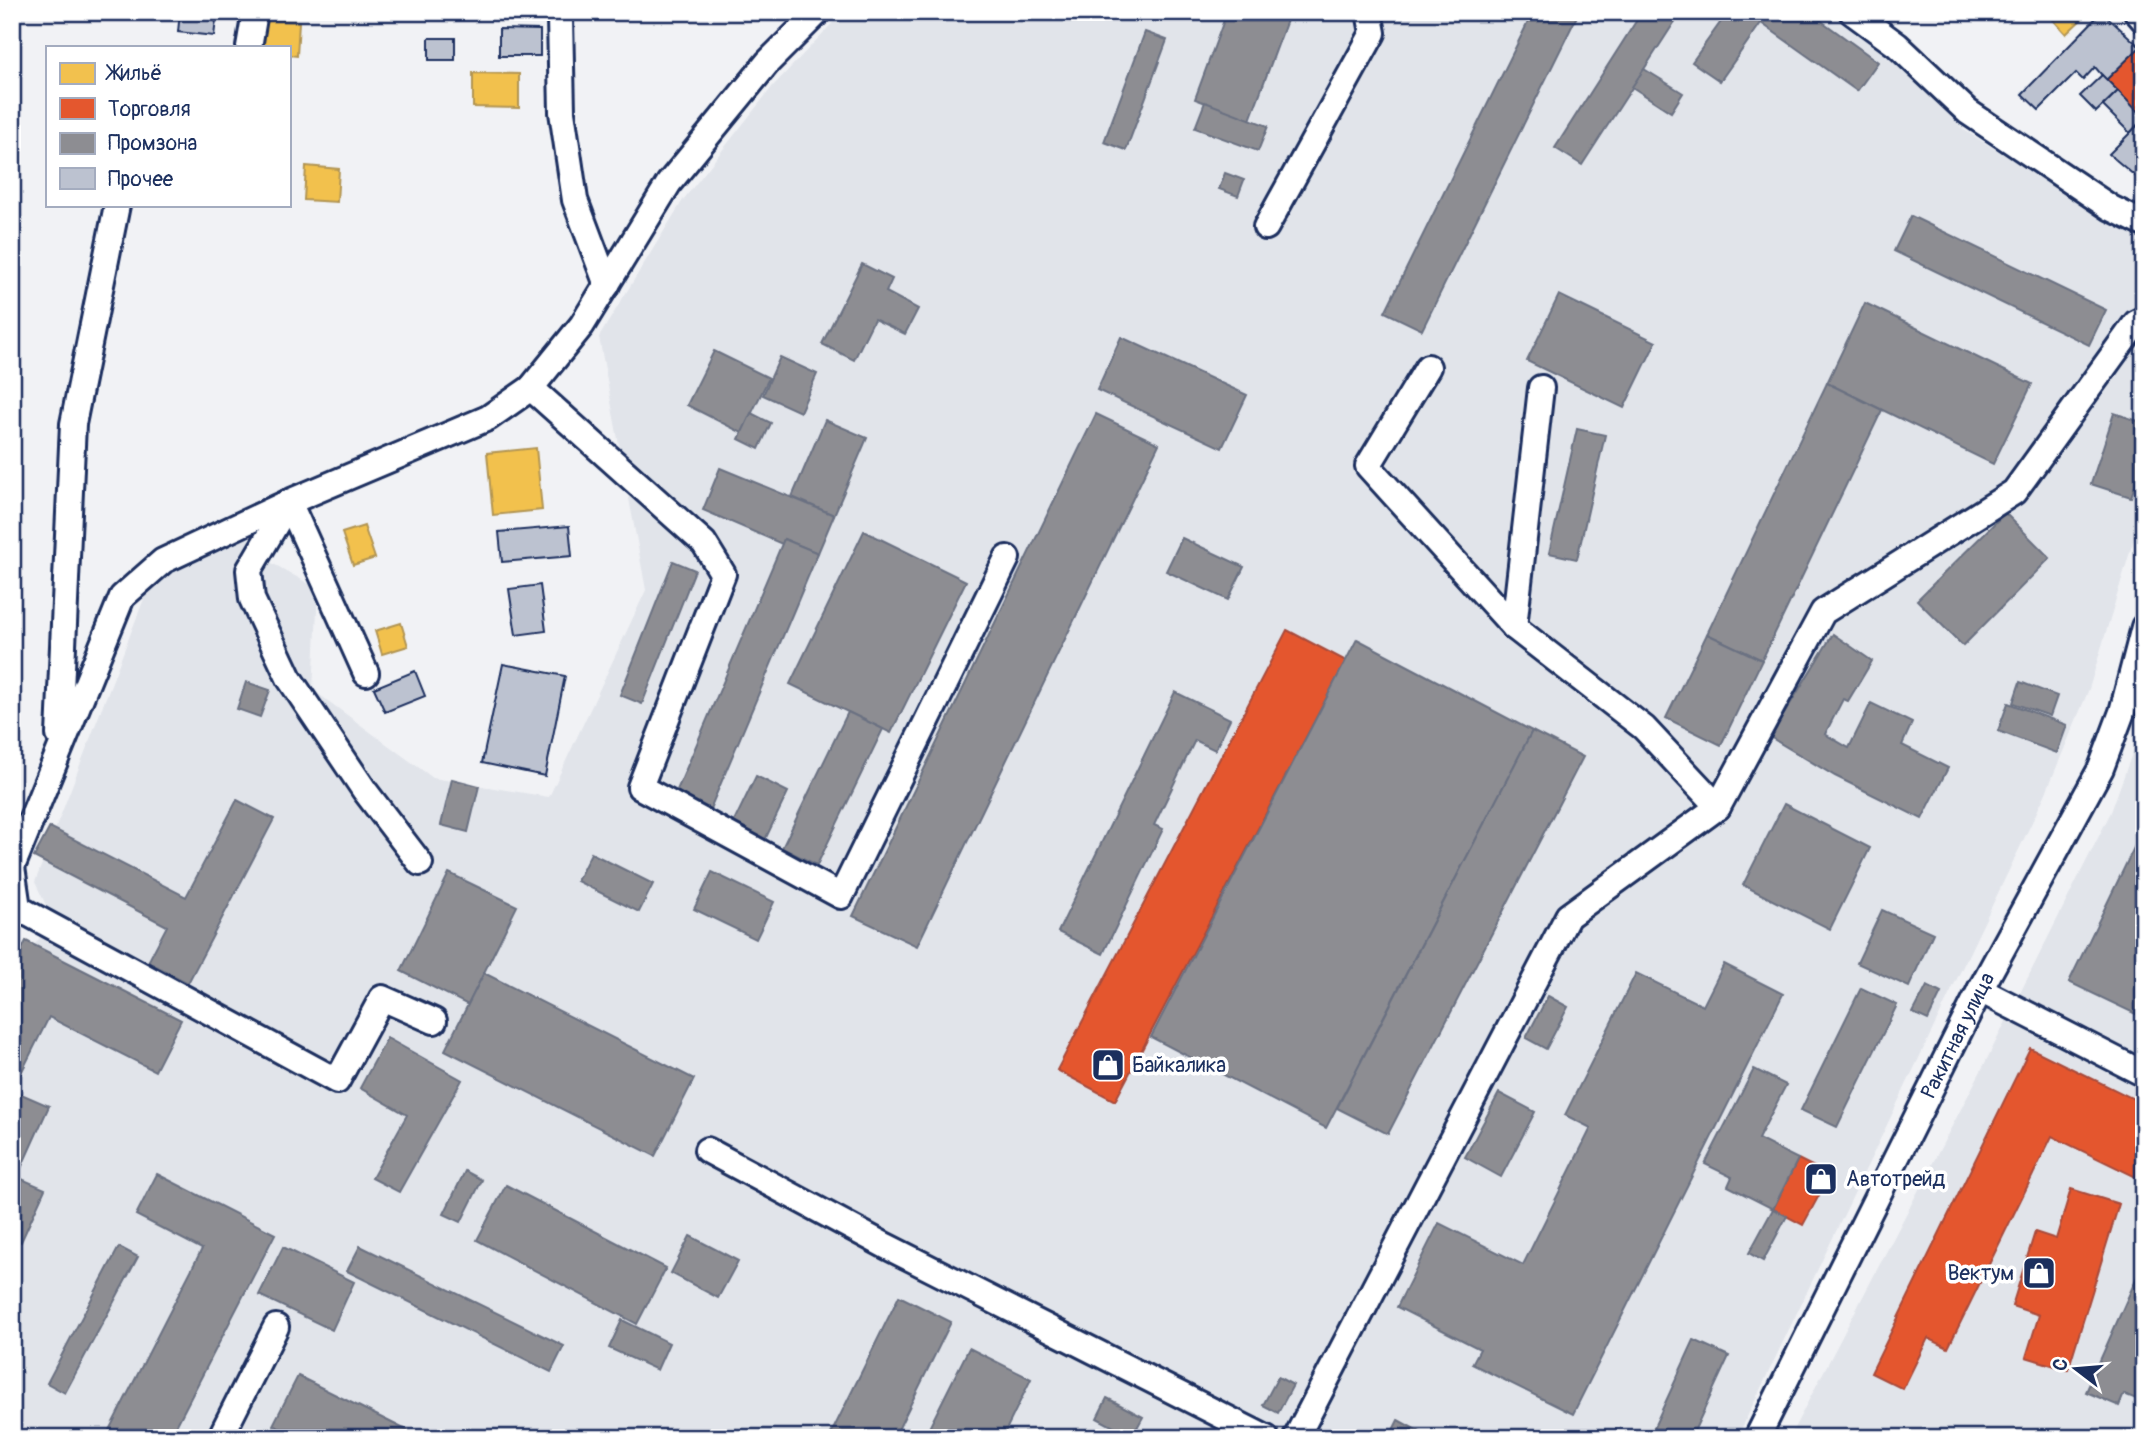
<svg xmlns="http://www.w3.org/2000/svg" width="2156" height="1450" viewBox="0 0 2156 1450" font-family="Pangolin,sans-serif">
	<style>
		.built { fill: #e1e4ea }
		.homes { fill: #f2c14e; stroke: #b29553; stroke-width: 2 }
		.shops { fill: #e4572e; stroke: #a84b3c; stroke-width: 2 }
		.industry { fill: #8d8d92; stroke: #6b7182; stroke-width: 2 }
		.building { fill: #bcc2d0; stroke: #1b2f5e; stroke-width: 2 }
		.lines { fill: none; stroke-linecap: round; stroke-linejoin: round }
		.minor-casing { stroke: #1b2f5e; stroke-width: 30 }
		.minor { stroke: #fff; stroke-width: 24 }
		.labels { text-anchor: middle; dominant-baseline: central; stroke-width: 7; stroke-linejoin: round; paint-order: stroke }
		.street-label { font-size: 21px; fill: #1b2f5e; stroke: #fff }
		.poi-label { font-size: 21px; fill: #1b2f5e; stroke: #fff; text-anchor: start }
	</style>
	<rect width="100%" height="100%" fill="#f1f2f5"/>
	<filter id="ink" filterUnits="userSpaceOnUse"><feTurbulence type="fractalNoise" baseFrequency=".0143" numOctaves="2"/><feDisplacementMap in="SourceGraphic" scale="14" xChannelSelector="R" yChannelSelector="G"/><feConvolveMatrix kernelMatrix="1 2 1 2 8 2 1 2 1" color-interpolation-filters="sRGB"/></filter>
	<g filter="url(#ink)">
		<g class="built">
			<path d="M 843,12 L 1829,12 L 1895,60 L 1964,130 L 2144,241 L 2144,505 L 2089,689 L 2045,795 L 1737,1438 L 12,1438 L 12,975 L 53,920 L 35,882 L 150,583 L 247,536 L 256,554 L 318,589 L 313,690 L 433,778 L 549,797 L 646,590 L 599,337 L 683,200 L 773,86 Z"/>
			<path d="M 2144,720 L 2144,1438 L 1789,1438 L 1984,1065 L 2111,812 Z"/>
		</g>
		<g class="homes">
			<path d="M 2046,12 L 2079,12 L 2084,17 L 2066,34 Z"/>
			<path d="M 266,20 L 299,22 L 297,56 L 289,55 L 289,47 L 264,47 Z"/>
			<path d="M 473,73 L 519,74 L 519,108 L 473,107 Z"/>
			<path d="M 306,166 L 339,169 L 337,202 L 304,200 Z"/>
			<path d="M 536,448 L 542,510 L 493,515 L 487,453 Z"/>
			<path d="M 364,526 L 375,558 L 353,565 L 342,533 Z"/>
			<path d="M 401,623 L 408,646 L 382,654 L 375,631 Z"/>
		</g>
		<g class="shops">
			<path d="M 2140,47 L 2144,51 L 2144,118 L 2106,80 Z"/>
			<path d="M 1287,630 L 1346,661 L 1115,1101 L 1057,1070 Z"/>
			<path d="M 2030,1048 L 2144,1104 L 2144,1181 L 2052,1136 L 1948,1348 L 1928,1338 L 1903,1389 L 1871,1373 Z"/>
			<path d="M 1798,1159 L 1830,1175 L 1803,1225 L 1773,1209 Z"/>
			<path d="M 2071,1189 L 2119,1204 L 2068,1370 L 2026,1357 L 2039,1315 L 2012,1306 L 2035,1232 L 2056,1239 Z"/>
		</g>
		<g class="industry">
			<path d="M 1227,12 L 1290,12 L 1250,120 L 1195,99 Z"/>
			<path d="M 1533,12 L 1579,12 L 1422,330 L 1385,312 Z"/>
			<path d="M 1642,12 L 1681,12 L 1582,165 L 1555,148 Z"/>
			<path d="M 1728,12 L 1809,12 L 1878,62 L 1857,91 L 1761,23 L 1720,81 L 1692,62 Z"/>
			<path d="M 1145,32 L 1167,40 L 1126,150 L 1104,142 Z"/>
			<path d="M 1644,69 L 1683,93 L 1671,112 L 1632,87 Z"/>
			<path d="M 1205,102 L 1268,126 L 1258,151 L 1195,128 Z"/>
			<path d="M 1225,173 L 1244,180 L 1238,196 L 1219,189 Z"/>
			<path d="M 1911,216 L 2106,310 L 2089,345 L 1894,251 Z"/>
			<path d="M 862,264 L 892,279 L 886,292 L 918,309 L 905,334 L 874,319 L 854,360 L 822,344 Z"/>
			<path d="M 1559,295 L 1656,342 L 1624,408 L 1527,361 Z"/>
			<path d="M 1865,303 L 2032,384 L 1993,464 L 1827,383 Z"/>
			<path d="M 1121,337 L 1247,395 L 1222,448 L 1097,390 Z"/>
			<path d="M 714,351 L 769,378 L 742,433 L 687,405 Z"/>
			<path d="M 780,357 L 817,374 L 800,412 L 763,395 Z"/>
			<path d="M 1827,383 L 1882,410 L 1762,660 L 1707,634 Z"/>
			<path d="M 751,413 L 771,423 L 759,449 L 739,439 Z"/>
			<path d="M 2114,413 L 2144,423 L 2144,458 L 2131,497 L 2091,484 Z"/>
			<path d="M 1096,414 L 1159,444 L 917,946 L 853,916 Z"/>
			<path d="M 825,420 L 867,438 L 834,515 L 792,497 Z"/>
			<path d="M 1577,429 L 1605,435 L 1577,559 L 1549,553 Z"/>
			<path d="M 720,468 L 834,515 L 818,553 L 784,539 L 782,544 L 703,510 Z"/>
			<path d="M 2005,513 L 2050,558 L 1963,646 L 1917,600 Z"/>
			<path d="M 864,531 L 966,581 L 891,733 L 790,684 Z"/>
			<path d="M 1182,538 L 1244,567 L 1228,600 L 1166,571 Z"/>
			<path d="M 784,539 L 818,553 L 710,809 L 675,795 Z"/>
			<path d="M 673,561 L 695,570 L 642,704 L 620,695 Z"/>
			<path d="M 1707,634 L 1762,660 L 1721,745 L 1666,718 Z"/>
			<path d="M 1833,634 L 1872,661 L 1848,701 L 1843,699 L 1825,734 L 1849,748 L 1871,703 L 1912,723 L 1902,745 L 1948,768 L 1922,819 L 1835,776 L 1770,737 Z"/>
			<path d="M 1357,639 L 1532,731 L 1326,1128 L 1151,1037 Z"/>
			<path d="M 246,682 L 270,690 L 260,717 L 237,709 Z"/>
			<path d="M 2020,682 L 2057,696 L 2050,716 L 2013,703 Z"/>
			<path d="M 1175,692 L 1230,719 L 1215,750 L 1195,740 L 1154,825 L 1163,829 L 1103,954 L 1058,932 Z"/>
			<path d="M 2008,703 L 2067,725 L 2057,753 L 1998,731 Z"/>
			<path d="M 848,712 L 883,729 L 817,865 L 782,848 Z"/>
			<path d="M 1532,731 L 1583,757 L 1388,1134 L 1337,1108 Z"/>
			<path d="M 756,776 L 788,792 L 762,846 L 730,830 Z"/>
			<path d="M 452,779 L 479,786 L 468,832 L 441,825 Z"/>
			<path d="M 237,800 L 274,819 L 188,983 L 148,962 L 167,926 L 34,857 L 50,827 L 186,897 Z"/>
			<path d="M 1784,804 L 1870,848 L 1830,929 L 1743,885 Z"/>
			<path d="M 2144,827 L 2144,1018 L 2069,982 Z"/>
			<path d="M 591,853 L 653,884 L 639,912 L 577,881 Z"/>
			<path d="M 712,872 L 774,902 L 756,939 L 694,909 Z"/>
			<path d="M 449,873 L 517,906 L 468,1005 L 401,971 Z"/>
			<path d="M 1882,910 L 1933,933 L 1909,987 L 1857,963 Z"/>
			<path d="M 26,941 L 181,1020 L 155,1071 L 49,1017 L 21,1073 L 12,1068 L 12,968 Z"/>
			<path d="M 1724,964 L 1783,994 L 1573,1414 L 1472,1364 L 1480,1349 L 1397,1307 L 1439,1223 L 1523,1265 L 1591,1128 L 1565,1115 L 1636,973 L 1703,1006 Z"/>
			<path d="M 484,973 L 694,1079 L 655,1156 L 445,1050 Z"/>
			<path d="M 1927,986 L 1941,993 L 1928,1020 L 1913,1013 Z"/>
			<path d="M 1861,988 L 1897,1005 L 1837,1127 L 1801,1110 Z"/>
			<path d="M 1548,996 L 1568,1007 L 1546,1049 L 1526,1038 Z"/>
			<path d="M 387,1038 L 462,1080 L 399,1192 L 372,1178 L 407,1115 L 360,1088 Z"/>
			<path d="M 1754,1069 L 1786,1085 L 1758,1139 L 1798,1159 L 1773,1209 L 1728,1186 L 1732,1177 L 1705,1164 Z"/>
			<path d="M 12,1090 L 49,1106 L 17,1177 L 45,1189 L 21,1242 L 12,1238 Z"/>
			<path d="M 1499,1093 L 1535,1112 L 1501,1177 L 1465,1157 Z"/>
			<path d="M 465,1171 L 482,1180 L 461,1222 L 444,1214 Z"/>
			<path d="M 157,1174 L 275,1234 L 170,1438 L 114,1438 L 107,1434 L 202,1249 L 136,1215 Z"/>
			<path d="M 506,1185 L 666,1268 L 637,1324 L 477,1240 Z"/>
			<path d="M 1773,1209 L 1787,1216 L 1763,1261 L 1749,1253 Z"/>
			<path d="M 690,1236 L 738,1261 L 718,1298 L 671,1273 Z"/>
			<path d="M 360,1246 L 564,1346 L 551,1372 L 347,1271 Z"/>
			<path d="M 119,1247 L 138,1257 L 65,1393 L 47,1383 Z"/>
			<path d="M 283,1247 L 354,1282 L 332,1330 L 259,1295 Z"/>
			<path d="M 2144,1261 L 2144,1402 L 2124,1394 L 2119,1406 L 2086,1392 Z"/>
			<path d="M 899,1296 L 951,1322 L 894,1438 L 829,1438 Z"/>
			<path d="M 622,1320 L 669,1343 L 657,1370 L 609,1348 Z"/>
			<path d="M 1694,1340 L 1729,1356 L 1691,1438 L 1649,1438 Z"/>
			<path d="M 969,1348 L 1031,1379 L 1002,1438 L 924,1438 Z"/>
			<path d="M 298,1376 L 422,1438 L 298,1438 L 273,1425 Z"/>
			<path d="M 1278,1377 L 1293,1385 L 1278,1413 L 1263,1405 Z"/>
			<path d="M 1107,1398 L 1143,1417 L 1132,1437 L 1097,1418 Z"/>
			<path d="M 1398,1420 L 1431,1438 L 1389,1438 Z"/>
			<path d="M 2023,1431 L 2034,1438 L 2019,1438 Z"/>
		</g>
		<g class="building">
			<path d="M 180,12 L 217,12 L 214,36 L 178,32 Z"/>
			<path d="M 2102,12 L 2140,47 L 2106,80 L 2095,67 L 2083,80 L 2076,73 L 2039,110 L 2022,94 Z"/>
			<path d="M 499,29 L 540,30 L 540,56 L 499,56 Z"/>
			<rect x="429" y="38" width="26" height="22"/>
			<path d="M 2102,75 L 2118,91 L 2096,112 L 2080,96 Z"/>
			<path d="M 2118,91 L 2144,118 L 2130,133 L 2103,106 Z"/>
			<path d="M 2144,119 L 2144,177 L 2141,181 L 2109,154 Z"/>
			<path d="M 569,526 L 572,556 L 502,562 L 499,532 Z"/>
			<path d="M 540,585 L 546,631 L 516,635 L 509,589 Z"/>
			<path d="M 503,664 L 565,676 L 545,776 L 482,763 Z"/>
			<path d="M 415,671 L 425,696 L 385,712 L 374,688 Z"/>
		</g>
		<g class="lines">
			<defs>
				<g id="minor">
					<path d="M 1852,12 L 1897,45 L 1968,112 L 2111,208 L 2144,224"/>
					<path d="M 2137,12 L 2144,20"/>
					<path d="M 560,18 L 562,112 L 575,200 L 607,285"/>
					<path d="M 249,47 L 255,12"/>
					<path d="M 1266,227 L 1373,33 L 1369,12"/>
					<path d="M 1428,367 L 1368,466 L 1514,627"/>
					<path d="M 531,388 L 704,543 L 723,574 L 640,787 L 841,896 L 1007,558"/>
					<path d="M 1541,388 L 1514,627 L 1644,728 L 1718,807"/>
					<path d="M 289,502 L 249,570 L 252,599 L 289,678 L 365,791 L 420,863"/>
					<path d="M 289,502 L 366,673"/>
					<path d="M 59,735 L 73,424 L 117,205"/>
					<path d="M 18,908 L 337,1081 L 382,998 L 434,1021"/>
					<path d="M 12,915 L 18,908 L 12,867 L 122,597 L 163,561 L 289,502 L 488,418 L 531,388 L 582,325 L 669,183 L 768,62 L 818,12"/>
					<path d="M 1980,990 L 2144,1074"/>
					<path d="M 707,1150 L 886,1246 L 1266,1438"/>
					<path d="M 220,1438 L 276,1327"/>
					<path d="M 1296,1438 L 1568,916 L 1718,807 L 1823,612 L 2014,492 L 2136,323 L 2144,319"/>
					<path id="s1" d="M 1757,1438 L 1980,990 L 2101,768 L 2122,712 L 2144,627"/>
				</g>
			</defs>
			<use href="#minor" class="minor-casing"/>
			<use href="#minor" class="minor"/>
		</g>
	</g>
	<defs>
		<symbol id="shop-square" viewBox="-11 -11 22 22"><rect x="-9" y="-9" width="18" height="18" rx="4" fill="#1b2f5e" stroke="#fff"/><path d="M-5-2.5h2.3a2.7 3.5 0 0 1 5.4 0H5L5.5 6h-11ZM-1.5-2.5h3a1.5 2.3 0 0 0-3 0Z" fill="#fff"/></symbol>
	</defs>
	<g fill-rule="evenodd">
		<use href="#shop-square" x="1089" y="1046" width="38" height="38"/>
		<use href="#shop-square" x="1802" y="1160" width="38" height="38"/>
		<use href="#shop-square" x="2020" y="1254" width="38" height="38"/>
	</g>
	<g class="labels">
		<g class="street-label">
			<text stroke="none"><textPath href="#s1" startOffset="450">Ракитная улица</textPath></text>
		</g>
		<g class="poi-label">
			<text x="1132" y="1065">Байкалика</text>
			<text x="1846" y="1179">Автотрейд</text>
			<text x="2014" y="1273" text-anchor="end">Вектум</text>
		</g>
	</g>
	<rect width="2156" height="1450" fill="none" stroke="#fff" stroke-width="42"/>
	<rect x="21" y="21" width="2114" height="1408" fill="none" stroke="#1b2f5e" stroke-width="2.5" filter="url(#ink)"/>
	<rect x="46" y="46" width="245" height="161" fill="#ffffff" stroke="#a4acbf" stroke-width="2"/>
	<rect x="60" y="63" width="35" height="21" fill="#f2c14e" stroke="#a4acbf" stroke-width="2"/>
	<text x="108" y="80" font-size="21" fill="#1b2f5e">Жильё</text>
	<rect x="60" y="98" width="35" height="21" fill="#e4572e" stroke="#a4acbf" stroke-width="2"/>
	<text x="108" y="116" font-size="21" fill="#1b2f5e">Торговля</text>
	<rect x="60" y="133" width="35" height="21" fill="#8d8d92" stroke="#a4acbf" stroke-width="2"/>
	<text x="108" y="150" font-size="21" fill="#1b2f5e">Промзона</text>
	<rect x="60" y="168" width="35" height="21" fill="#bcc2d0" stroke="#a4acbf" stroke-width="2"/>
	<text x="108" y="186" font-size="21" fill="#1b2f5e">Прочее</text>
	<g transform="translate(2076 1369) rotate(286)" stroke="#ffffff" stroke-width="5" paint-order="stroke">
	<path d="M0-5L12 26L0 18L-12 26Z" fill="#1b2f5e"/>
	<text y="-10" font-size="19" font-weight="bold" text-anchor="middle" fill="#1b2f5e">С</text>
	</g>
</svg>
